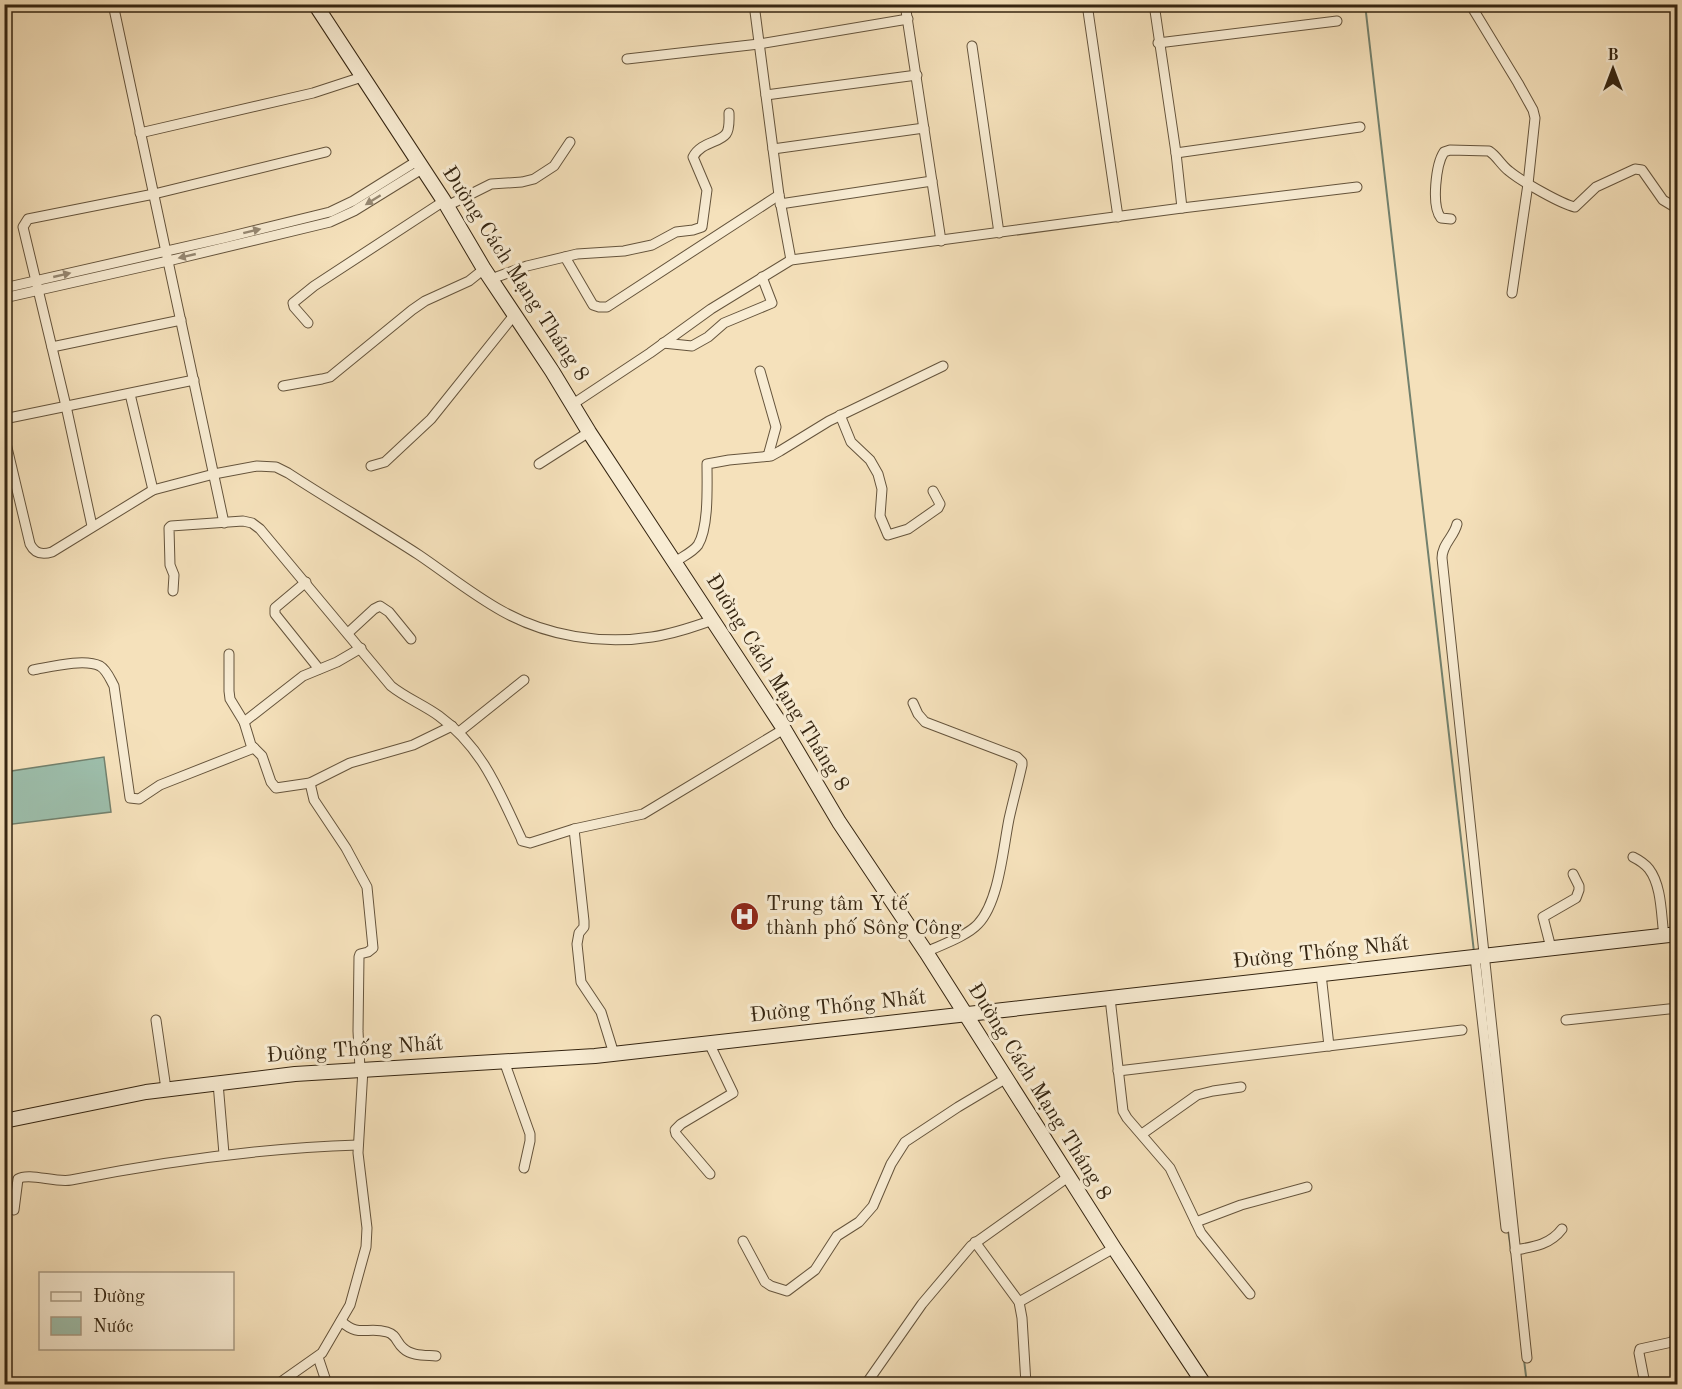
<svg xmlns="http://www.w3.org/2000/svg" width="1682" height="1389" viewBox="0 0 1682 1389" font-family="'Old Standard TT',serif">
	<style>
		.water { fill: #9dbeab; stroke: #73816d; stroke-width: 1.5 }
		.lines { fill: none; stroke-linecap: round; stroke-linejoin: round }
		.stream { stroke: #73816d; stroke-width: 2 }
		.street-casing { stroke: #65543c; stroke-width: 11 }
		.secondary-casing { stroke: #352511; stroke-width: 16 }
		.street { stroke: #f8ecd3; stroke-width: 9 }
		.secondary { stroke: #f8ecd3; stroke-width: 14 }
		.oneway { fill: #968872 }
		.labels { text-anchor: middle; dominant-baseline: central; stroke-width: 6; stroke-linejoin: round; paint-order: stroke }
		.street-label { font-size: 21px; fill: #352511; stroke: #f8ecd3 }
		.poi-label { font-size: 21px; fill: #352511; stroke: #f8ecd3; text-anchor: start }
	</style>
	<rect width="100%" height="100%" fill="#f5e1bb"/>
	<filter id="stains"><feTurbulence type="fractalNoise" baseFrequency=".00333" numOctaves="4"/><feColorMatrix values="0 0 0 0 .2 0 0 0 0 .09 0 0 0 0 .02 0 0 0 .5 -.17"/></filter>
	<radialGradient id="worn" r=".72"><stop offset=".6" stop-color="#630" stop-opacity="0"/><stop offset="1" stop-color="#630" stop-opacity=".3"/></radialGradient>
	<path class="water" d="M 104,757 L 111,812 L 5,825 L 5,772 Z"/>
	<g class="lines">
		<g class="stream">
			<path d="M 1365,4 L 1474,952"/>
			<path d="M 1508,1229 L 1511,1250"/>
			<path d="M 1524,1360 L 1527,1384"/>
		</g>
		<defs>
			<g id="street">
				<path d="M 113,4 L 224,523"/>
				<path d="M 754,4 L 779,195 L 791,260"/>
				<path d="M 905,4 L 941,241"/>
				<path d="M 1087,4 L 1118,217"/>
				<path d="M 1154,4 L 1176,153 L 1182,208"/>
				<path d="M 1470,4 L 1518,83 L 1533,110 L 1535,118 L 1528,184 L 1512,293"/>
				<path d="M 1158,43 L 1337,21"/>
				<path d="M 972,46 L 999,233"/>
				<path d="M 627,59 L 759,44 L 908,19"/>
				<path d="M 766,95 L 917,75"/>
				<path d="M 140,133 L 313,93 L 362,77"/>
				<path d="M 773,149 L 924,128"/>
				<path d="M 1176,153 L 1360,127"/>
				<path d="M 780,204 L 932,181"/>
				<path d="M 447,206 L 491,184 L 522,182 L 534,179 L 554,166 L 570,142"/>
				<path d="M 1451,219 L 1441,218 C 1431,206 1436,164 1444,152 L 1450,150 L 1489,151 C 1497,156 1501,165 1509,171 C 1521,181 1561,204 1575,207 L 1596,187 L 1635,169 L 1642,170 L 1663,200 L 1678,209"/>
				<path d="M 565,257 L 593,305 L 599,307 L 607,307 L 779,195"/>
				<path d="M 491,279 L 527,266 L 577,254 L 624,251 L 652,245 L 676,232 L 693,230 L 702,227 L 707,190 L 693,157 C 701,142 719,143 726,134 C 730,129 729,119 729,113"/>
				<path d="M 4,288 L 224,238 L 330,212 L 353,201 L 417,161"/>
				<path d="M 4,298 L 168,261 L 330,222 L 354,211 L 422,169"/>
				<path d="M 308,323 L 294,307 L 293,303 L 314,286 L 444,201"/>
				<path d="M 663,343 L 692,346 L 708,337 L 724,323 L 772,303 L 762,277"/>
				<path d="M 52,347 L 181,320"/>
				<path d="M 760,371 L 776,427 L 768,456"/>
				<path d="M 283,386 L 322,379 L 330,377 L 412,310 L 425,301 L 469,281 L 484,269"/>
				<path d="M 130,394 L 153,490"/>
				<path d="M 573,404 L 650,353 L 711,309 L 791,260 L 1182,208 L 1357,187"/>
				<path d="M 840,415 L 851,442 L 870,460 L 878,474 L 882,489 L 880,516 L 888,535 L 908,529 L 938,508 L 940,504 L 933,491"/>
				<path d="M 4,419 L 194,380"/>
				<path d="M 4,435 L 30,544 C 35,554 42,555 52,552 L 153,490 L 214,474 L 257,466 L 276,467 L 288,473 C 331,501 376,527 419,555 C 447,574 473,595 502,611 C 547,636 601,645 652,637 C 673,634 693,627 713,620"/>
				<path d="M 539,464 L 589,432"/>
				<path d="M 371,466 L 385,462 L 431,419 L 515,314"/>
				<path d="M 1457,524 C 1454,537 1442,544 1442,558 L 1527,1358"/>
				<path d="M 92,526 L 66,406 L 23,227 L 28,219 L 154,194 L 326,152"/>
				<path d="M 675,562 C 682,557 693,552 698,545 C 709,527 707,485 707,464 L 729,460 L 771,456 L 780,451 L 829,421 L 943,366"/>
				<path d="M 306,582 L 275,608 L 275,614 L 319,669"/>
				<path d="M 173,591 L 174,575 L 170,565 L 169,528 L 171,526 L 243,521 L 252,523 L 260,529 L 391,686 C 406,698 424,705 439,716 C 482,747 499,791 521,838 L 522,841 L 530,843 L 574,829 L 643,814 L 784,729"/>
				<path d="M 348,633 L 374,609 L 380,606 L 389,612 L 411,639"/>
				<path d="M 229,654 L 229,691 L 230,699 L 244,722 L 251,745 L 262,756 L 271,782 L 276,788 L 310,783 L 350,763 L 413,745 L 452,726"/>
				<path d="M 33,670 C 50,667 84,658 100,666 C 107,670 110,679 114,686 L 130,798 L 139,799 L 160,785 L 254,748"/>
				<path d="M 913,703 L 918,714 L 925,722 L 1017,757 L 1022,762 L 1022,765 C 1018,783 1013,801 1009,819 C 1003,849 999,902 978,924 C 967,936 941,945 926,952"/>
				<path d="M 244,722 L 303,676 L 337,662 L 361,648"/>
				<path d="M 459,732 L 524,680"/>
				<path d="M 310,783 L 314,800 L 346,848 L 367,887 L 373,948 L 368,952 L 360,954 L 359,957 L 358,1031 L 360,1069"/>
				<path d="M 574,829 L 584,921 L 584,927 L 579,933 L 577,944 L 581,982 L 601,1012 L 614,1054"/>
				<path d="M 1633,857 C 1639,860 1645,864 1649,869 C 1662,886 1661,915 1664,936"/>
				<path d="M 1551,948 L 1543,917 L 1576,898 L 1579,890 L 1579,886 L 1573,874"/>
				<path d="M 1475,957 L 1506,1228"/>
				<path d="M 1321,974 L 1329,1046"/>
				<path d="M 1110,998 L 1123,1111 L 1127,1118 L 1170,1168 L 1201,1233 L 1250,1294"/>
				<path d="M 156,1020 L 166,1089"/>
				<path d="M 1566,1020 L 1678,1008"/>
				<path d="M 709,1043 L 733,1093 L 681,1124 L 675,1130 L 676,1134 L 710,1174"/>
				<path d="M 504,1061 L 530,1134 L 530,1141 L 524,1168"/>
				<path d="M 1118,1071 L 1462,1030"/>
				<path d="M 218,1083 L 224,1154"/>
				<path d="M 1142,1134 L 1197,1095 L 1213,1091 L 1241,1087"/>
				<path d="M 14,1210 L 18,1179 C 29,1172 55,1183 71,1180 C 167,1161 261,1148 358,1145"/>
				<path d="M 1196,1222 L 1241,1205 L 1307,1187"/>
				<path d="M 743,1241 L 765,1282 L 771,1286 L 787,1291 L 815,1270 L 837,1236 L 859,1222 L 873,1206 L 891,1164 L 905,1142 L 958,1107 L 1005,1079"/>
				<path d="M 975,1242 L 1019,1302 L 1022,1318 L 1026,1384"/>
				<path d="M 1515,1250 C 1533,1247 1550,1245 1562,1229"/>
				<path d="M 1019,1302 L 1114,1248"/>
				<path d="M 341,1321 C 359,1338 367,1326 387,1332 C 397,1335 396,1342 403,1348 C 411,1356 425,1355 436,1356"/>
				<path d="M 318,1357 L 327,1384"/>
				<path d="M 278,1384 L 322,1353 L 350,1305 L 366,1247 L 367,1228 L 358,1153 L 363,1069"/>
				<path d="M 866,1384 L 922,1304 L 971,1246 L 1068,1177"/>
				<path d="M 1645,1384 L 1639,1353 L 1640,1349 L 1672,1342 L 1674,1340 L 1678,1328"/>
			</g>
			<g id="secondary">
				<path d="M 315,4 L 444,201 L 484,269 L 552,371 L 589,432 L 784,729 L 839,822 L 926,952 L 1114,1248 L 1204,1384"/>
				<path d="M 4,1121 L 146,1092 L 295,1074 L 595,1056 L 1678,934"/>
			</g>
		</defs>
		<use href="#street" class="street-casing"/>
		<use href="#secondary" class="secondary-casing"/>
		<use href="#street" class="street"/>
		<use href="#secondary" class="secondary"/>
	</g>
	<defs><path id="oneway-solid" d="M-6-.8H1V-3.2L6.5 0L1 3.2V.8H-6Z" transform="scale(1.5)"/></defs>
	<g class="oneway">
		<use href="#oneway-solid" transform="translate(373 200) rotate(148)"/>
		<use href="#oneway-solid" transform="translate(252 231) rotate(-14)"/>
		<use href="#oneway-solid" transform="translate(187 256) rotate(167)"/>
		<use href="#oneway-solid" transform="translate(62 275) rotate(-13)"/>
	</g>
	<defs>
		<symbol id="hospital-disc" viewBox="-11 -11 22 22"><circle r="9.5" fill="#8f2418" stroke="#f8ecd3"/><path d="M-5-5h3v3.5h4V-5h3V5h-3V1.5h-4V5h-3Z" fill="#fff"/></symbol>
	</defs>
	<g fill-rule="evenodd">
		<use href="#hospital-disc" x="728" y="900" width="33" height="33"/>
	</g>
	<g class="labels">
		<g class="street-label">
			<text transform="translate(515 274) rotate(57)">Đường Cách Mạng Tháng 8</text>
			<text transform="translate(777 683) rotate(58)">Đường Cách Mạng Tháng 8</text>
			<text transform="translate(1321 953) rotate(-6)">Đường Thống Nhất</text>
			<text transform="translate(838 1007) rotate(-6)">Đường Thống Nhất</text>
			<text transform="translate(355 1050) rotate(-4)">Đường Thống Nhất</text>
			<text transform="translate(1039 1092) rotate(58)">Đường Cách Mạng Tháng 8</text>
		</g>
		<g class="poi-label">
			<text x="766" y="904">Trung tâm Y tế<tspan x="766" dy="24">thành phố Sông Công</tspan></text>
		</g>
	</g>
	<rect width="1682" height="1389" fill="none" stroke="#f5e1bb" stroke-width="24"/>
	<rect x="6" y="6" width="1670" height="1377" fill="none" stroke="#352511" stroke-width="3"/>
	<rect x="12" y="12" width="1658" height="1365" fill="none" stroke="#352511" stroke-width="1.5"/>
	<rect x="39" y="1272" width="195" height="78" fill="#f8ecd3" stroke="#aa9c85" stroke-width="1.5"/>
	<rect x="51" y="1292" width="30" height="9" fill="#f8ecd3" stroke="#aa9c85" stroke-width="1.5"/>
	<text x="93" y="1302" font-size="18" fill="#352511">Đường</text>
	<rect x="51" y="1317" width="30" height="18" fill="#9dbeab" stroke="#aa9c85" stroke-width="1.5"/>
	<text x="93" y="1332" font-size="18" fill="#352511">Nước</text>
	<g transform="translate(1613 69)" stroke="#f8ecd3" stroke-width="4.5" paint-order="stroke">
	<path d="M0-4.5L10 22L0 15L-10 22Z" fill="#352511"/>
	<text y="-9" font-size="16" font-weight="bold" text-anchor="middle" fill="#352511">B</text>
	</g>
	<rect width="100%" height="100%" filter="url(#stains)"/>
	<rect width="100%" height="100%" fill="url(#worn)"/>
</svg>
